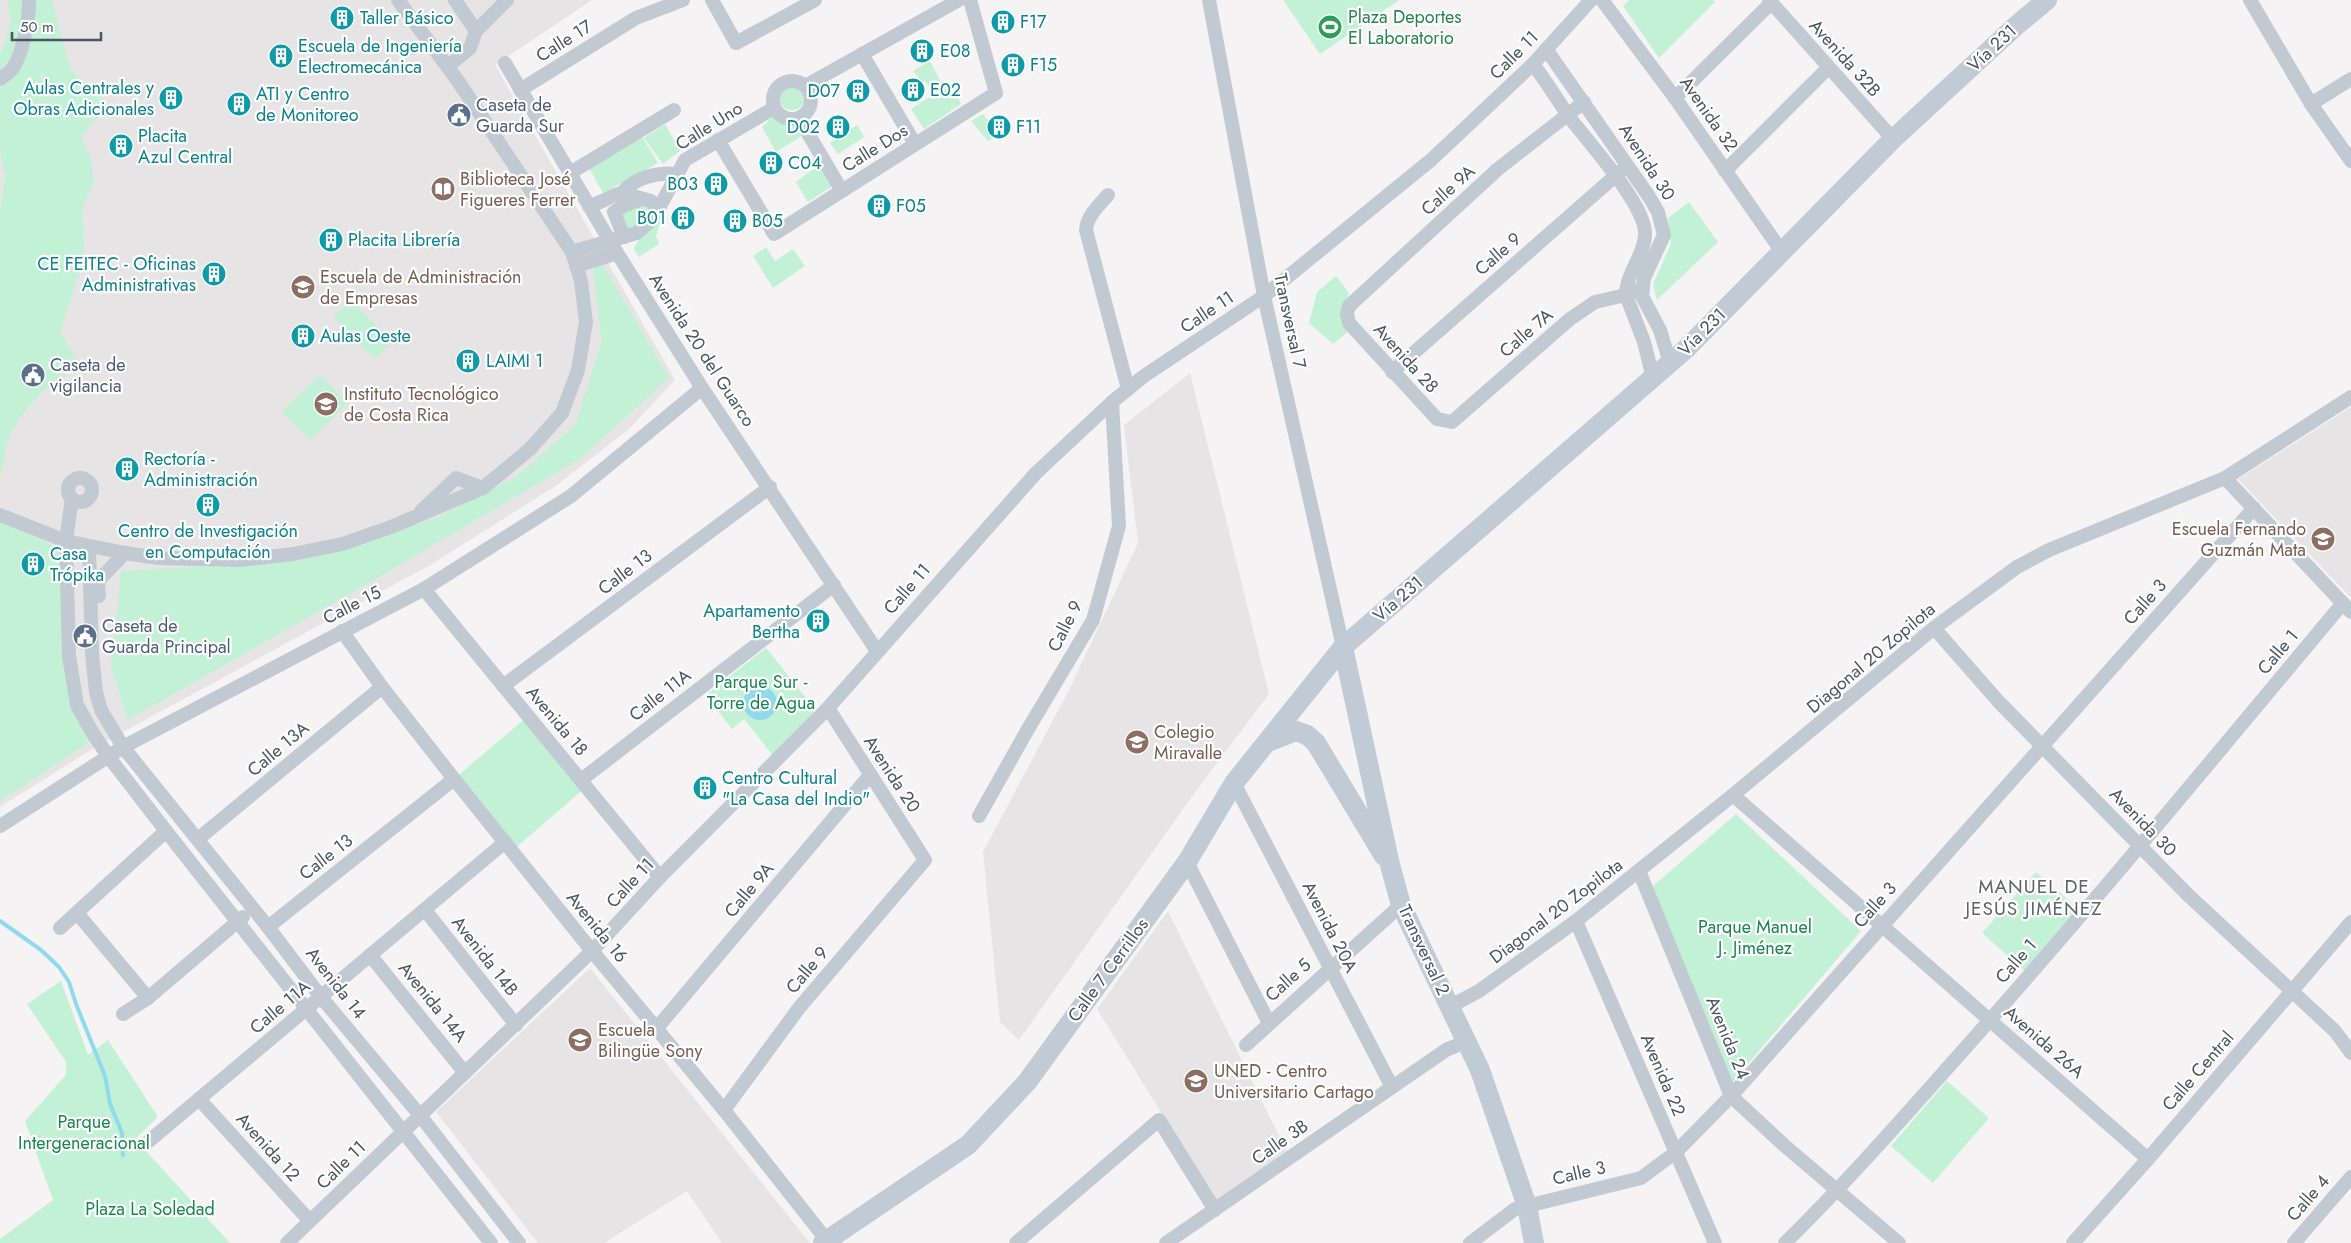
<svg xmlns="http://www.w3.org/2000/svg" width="2351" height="1243" viewBox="0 0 2351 1243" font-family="Jost,sans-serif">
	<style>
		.education { fill: #e6e4e5 }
		.green { fill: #c3f1d5 }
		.water { fill: #90daee }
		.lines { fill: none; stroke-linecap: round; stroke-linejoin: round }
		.stream { stroke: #90daee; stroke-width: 4 }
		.street { stroke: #c1cad2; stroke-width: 14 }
		.secondary { stroke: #c1cbd6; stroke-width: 20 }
		.labels { text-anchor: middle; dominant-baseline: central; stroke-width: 4.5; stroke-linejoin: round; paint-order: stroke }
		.leisure-label { font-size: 18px; fill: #27864d; stroke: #fff; text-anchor: start }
		.culture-label { font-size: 18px; fill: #0d838f; stroke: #fff; text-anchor: start }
		.street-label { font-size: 18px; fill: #4a5661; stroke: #fff }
		.service-label { font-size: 18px; fill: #4e5e75; stroke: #fff; text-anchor: start }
		.education-label { font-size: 18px; fill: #785e54; stroke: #fff; text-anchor: start }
		.park-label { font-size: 18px; fill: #17864f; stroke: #fff }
		.neighbourhood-label { font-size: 19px; letter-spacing: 1px; fill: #5f6368; stroke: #fff }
	</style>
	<rect width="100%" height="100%" fill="#f5f3f3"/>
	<g class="education">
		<path d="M 0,0 L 592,0 L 495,65 L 675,380 L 629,429 L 557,485 L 432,564 L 99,745 L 0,807 Z"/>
		<path d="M 1190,373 L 1269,694 L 1196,791 L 1019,1040 L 1000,1022 L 983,852 L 1069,690 L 1138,543 L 1124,425 Z"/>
		<path d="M 2351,407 L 2351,598 L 2238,479 Z"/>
		<path d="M 1168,911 L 1287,1152 L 1216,1201 L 1097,1009 Z"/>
		<path d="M 590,968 L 810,1243 L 722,1243 L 687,1191 L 604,1243 L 538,1243 L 436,1112 Z"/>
	</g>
	<g class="green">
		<path d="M 7,0 L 52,0 L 70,69 L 108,106 L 81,135 L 90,157 L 94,183 L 82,208 L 84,248 L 81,268 L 60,332 L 77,360 C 52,384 22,407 9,438 C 4,449 5,463 0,476 L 0,214 L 5,176 L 0,151 L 0,53 L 3,49 L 11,21 Z"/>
		<path d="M 1283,0 L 1399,0 L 1320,54 Z"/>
		<path d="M 1629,0 L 1713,0 L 1715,2 L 1659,58 L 1623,6 Z"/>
		<path d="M 930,61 L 944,88 L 952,84 L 961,104 L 924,129 L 911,109 L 934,94 L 925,81 L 922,82 L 913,71 Z"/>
		<circle cx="792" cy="97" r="13"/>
		<path d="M 777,112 L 795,122 L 803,135 L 776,152 L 762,127 Z"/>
		<path d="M 983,114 L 998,135 L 988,141 L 971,121 Z"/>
		<path d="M 665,124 L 680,151 L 663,164 L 644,138 Z"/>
		<path d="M 857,125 L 864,137 L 838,154 L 830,143 Z"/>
		<path d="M 641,135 L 658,163 L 603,193 L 589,168 Z"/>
		<path d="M 820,164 L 834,185 L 808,202 L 796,182 Z"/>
		<path d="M 1689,202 L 1718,242 L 1657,300 L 1653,284 L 1671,244 L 1668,218 Z"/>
		<path d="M 646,204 L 650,208 L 646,217 L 630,232 L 618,213 Z"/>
		<path d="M 661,220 L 656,236 L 659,244 L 639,257 L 634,250 C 636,238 651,233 657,221 Z"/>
		<path d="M 766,247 L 775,261 L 793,249 L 805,266 L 773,288 L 753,256 Z"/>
		<path d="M 596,253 L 669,378 L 580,459 L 365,585 L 128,720 L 111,667 L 121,571 L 296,561 L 436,518 L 516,477 L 575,425 L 602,341 L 593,267 Z"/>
		<path d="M 1336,276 L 1349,293 L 1344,313 L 1350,330 L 1333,344 L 1309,323 L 1317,292 Z"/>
		<path d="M 351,300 L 392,341 L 375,359 L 333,317 Z"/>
		<path d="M 320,375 L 348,403 L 310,440 L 282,412 Z"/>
		<path d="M 0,520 L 56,547 L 87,744 L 0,801 Z"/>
		<path d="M 766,648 L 816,710 L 772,759 L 771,753 L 744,719 L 732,729 L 706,695 Z"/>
		<path d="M 528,716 L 586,787 L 512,851 L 454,779 Z"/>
		<path d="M 1736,814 L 1861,931 L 1730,1085 L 1652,887 Z"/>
		<path d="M 2036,872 L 2080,910 L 2026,972 L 1982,933 Z"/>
		<path d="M 61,981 L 88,1055 L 108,1040 L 158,1117 L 135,1139 L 230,1243 L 0,1243 L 0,1239 L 53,1200 L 25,1121 L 66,1075 L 66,1062 L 27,1004 Z"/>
		<path d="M 1947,1081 L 1989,1118 L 1933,1183 L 1891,1146 Z"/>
	</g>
	<circle class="water" cx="760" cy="703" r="17"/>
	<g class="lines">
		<path class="stream" d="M 0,921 L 41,950 L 59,967 L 69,982 L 76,1004 L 105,1076 L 110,1104 L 122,1133 L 123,1155"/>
		<g class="street">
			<path d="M 712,0 L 736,43 L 815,0"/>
			<path d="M 1209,0 L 1264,296 L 1343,647"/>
			<path d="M 1602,0 L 1675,98 L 1782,252"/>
			<path d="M 1769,0 L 1893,139"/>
			<path d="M 2250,0 L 2311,104 L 2351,161"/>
			<path d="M 476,31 L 507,0"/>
			<path d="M 1546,49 L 1648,195 L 1658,212 L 1664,235 L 1644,278 L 1642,296 L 1660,330 L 1670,363"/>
			<path d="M 862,54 L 915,144"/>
			<path d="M 505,63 L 614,248 L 702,388 L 877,651"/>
			<path d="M 1533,64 C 1545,80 1556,97 1567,114 C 1585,139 1646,204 1645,234 C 1645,255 1626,273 1626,295 L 1644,342 L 1653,378"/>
			<path d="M 448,66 L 470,48 L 476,31 L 455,0"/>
			<path d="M 0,79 C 4,76 9,73 12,69 C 22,57 30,16 29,0"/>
			<circle cx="792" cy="100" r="19"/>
			<path d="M 805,86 L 959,0"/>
			<path d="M 520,90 L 636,18 L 683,0"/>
			<path d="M 1675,98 L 1771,3"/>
			<path d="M 1584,102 L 1498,169 L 1349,306 L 1347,314 L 1349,323 L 1437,419 L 1452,422 L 1570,319 L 1595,302 L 1626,295 L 1643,288"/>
			<path d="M 2311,104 L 2351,79"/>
			<path d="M 799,118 L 842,191"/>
			<path d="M 718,140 L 774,234 L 996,93 L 970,0"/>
			<path d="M 1725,171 L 1828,68"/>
			<path d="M 570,173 L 674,110"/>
			<path d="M 1108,195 C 1099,205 1087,216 1086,230 L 1128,389"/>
			<path d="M 589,206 C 600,204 615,193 622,193"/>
			<path d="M 658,210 L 651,201 L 622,193 C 635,177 658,172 677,174"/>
			<path d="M 624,237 L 614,212 L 623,206 L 642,199"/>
			<path d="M 572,252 L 637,233 L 648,223 L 659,208 L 685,160 L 774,108"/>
			<path d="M 576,266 L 617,253"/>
			<path d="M 1392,372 L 1622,170"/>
			<circle cx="80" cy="490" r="12"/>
			<path d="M 2225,478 L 2351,612"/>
			<path d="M 72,498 L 66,541 L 69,656 L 77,705 L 92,732 L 108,756 L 166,831 L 491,1243"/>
			<path d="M 421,511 L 456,478 L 483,488"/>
			<path d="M 0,515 L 66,541 L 125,553 L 159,558 L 241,560 L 293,554 L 342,544 L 391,527 L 483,488 L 530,449 L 562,413 L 578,370 L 586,322 L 581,281 L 572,252 L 458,81 L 398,0"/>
			<path d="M 89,546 L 92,654 L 96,692 L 101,710 L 123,747 L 268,927 L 321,997 L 419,1114 L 519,1243"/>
			<path d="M 424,589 L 660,877"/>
			<path d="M 99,596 L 98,581 L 125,553"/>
			<path d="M 1934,628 L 1998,701 L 2188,895 L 2335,1031 L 2351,1053"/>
			<path d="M 342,631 L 382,687 L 454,779 L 592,951 L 724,1110 L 829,1243"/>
			<path d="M 503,686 L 770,487"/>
			<path d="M 581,780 L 834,585"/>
			<path d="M 1234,783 L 1392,1087"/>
			<path d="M 1733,795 L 2148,1159"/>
			<path d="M 979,816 L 1028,729 L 1093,620 L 1119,526 L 1112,402"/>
			<path d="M 0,826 L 123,747 L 424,589 L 571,496 L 702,388"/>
			<path d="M 198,839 L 382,687"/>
			<path d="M 1187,862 L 1269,1023"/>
			<path d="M 1639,871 L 1731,1096 L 1785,1146 L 1899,1243"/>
			<path d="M 425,910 L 516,1025"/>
			<path d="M 77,913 L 148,998"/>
			<path d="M 1576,921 L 1715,1243"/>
			<path d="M 268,927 L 454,779"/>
			<path d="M 60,928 L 166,831"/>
			<path d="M 370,955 L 465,1073"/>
			<path d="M 1451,1006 L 1479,991 L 1576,921 L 1733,795 L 1934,628 L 2017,567 L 2049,550 L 2225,478 L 2351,397"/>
			<path d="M 123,1014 L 148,998 L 243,917"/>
			<path d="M 656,1029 L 870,775"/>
			<path d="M 1246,1045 L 1401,905"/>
			<path d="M 199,1099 L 309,1220"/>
			<path d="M 724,1110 L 799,1008 L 925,860 L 828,708"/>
			<path d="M 149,1141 L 505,842"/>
			<path d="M 287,1243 L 592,951 L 660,877 L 828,708 L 1036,473 L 1112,402 L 1144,376 L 1264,296 L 1431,160 L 1533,64 L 1591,0"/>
			<path d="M 1016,1243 L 1159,1120 L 1215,1210"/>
			<path d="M 1166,1243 L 1446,1050 L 1467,1041"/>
			<path d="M 1470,1243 L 1515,1209 L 1641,1178 L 1676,1152 L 1731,1096 L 2254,508"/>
			<path d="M 1785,1243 C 1846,1183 1902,1119 1959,1055 C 2090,908 2216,755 2343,603"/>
			<path d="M 2073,1243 L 2148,1159 L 2351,922"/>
			<path d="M 2294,1243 L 2351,1177"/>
		</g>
		<g class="secondary">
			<path d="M 1343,647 L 1390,865 L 1401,905 L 1480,1070 L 1527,1206 L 1534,1243"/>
			<path d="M 1268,742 L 1296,731 L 1307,735 L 1316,743 L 1384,856"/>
			<path d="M 823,1243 L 968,1145 L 1027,1082 L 1187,862 L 1234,783 L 1343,647 L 1687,348 L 1893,139 L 2018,24 L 2047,0"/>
		</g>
	</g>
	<defs>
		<symbol id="building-disc" viewBox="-11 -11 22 22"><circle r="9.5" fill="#0f9aa8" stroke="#fff"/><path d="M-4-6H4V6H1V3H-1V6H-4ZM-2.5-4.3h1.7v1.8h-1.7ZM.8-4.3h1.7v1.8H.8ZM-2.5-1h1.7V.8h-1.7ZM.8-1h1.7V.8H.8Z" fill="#fff"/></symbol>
		<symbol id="stadium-disc" viewBox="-11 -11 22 22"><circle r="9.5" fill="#2e9e5b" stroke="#fff"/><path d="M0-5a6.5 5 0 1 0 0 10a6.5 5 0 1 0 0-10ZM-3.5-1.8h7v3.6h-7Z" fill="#fff"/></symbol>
		<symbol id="civic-disc" viewBox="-11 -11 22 22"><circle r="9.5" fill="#5c6f8a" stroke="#fff"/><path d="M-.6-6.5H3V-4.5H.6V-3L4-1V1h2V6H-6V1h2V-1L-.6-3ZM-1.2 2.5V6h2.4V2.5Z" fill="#fff"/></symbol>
		<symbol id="library-disc" viewBox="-11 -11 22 22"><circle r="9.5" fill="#8d6e63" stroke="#fff"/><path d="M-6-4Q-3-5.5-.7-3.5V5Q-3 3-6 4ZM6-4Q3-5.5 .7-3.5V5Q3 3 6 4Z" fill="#fff"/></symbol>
		<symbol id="university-disc" viewBox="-11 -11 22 22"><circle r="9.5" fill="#8d6e63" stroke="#fff"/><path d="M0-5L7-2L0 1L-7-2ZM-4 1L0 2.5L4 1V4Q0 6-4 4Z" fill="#fff"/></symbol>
		<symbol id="school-disc" viewBox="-11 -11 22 22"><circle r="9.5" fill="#8d6e63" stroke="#fff"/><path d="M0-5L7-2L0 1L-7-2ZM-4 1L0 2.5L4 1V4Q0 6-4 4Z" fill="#fff"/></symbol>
	</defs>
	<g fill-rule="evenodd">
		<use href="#building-disc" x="328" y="4" width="28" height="28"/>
		<use href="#building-disc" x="989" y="8" width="28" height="28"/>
		<use href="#stadium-disc" x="1316" y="13" width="28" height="28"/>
		<use href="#building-disc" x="908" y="37" width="28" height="28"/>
		<use href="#building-disc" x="267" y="42" width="28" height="28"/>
		<use href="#building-disc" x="999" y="51" width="28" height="28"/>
		<use href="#building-disc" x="899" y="76" width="28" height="28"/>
		<use href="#building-disc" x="844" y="77" width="28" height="28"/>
		<use href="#building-disc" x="157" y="84" width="28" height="28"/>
		<use href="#building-disc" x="225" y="90" width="28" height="28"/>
		<use href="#civic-disc" x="445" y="101" width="28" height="28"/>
		<use href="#building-disc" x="824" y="113" width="28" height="28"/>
		<use href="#building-disc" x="985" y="113" width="28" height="28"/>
		<use href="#building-disc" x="107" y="132" width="28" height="28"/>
		<use href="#building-disc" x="757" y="149" width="28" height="28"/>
		<use href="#building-disc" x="702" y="170" width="28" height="28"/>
		<use href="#library-disc" x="429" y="175" width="28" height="28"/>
		<use href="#building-disc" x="865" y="192" width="28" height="28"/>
		<use href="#building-disc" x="669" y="204" width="28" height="28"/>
		<use href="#building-disc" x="721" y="207" width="28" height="28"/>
		<use href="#building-disc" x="317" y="226" width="28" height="28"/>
		<use href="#building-disc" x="200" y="260" width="28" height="28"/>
		<use href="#university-disc" x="289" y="273" width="28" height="28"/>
		<use href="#building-disc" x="289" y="322" width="28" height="28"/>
		<use href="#building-disc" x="454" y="347" width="28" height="28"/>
		<use href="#civic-disc" x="19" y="361" width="28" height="28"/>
		<use href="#university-disc" x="312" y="390" width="28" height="28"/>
		<use href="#building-disc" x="113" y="455" width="28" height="28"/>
		<use href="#building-disc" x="194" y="491" width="28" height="28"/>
		<use href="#school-disc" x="2309" y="525" width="28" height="28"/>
		<use href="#building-disc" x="19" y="550" width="28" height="28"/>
		<use href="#building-disc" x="804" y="607" width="28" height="28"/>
		<use href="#civic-disc" x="71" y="622" width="28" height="28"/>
		<use href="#school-disc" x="1123" y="728" width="28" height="28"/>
		<use href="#building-disc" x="691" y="774" width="28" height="28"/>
		<use href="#school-disc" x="566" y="1026" width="28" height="28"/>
		<use href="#university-disc" x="1182" y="1067" width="28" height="28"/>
	</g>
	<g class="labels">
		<g class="leisure-label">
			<text x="1348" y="17">Plaza Deportes<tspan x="1348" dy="21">El Laboratorio</tspan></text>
		</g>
		<g class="culture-label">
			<text x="360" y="18">Taller Básico</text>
			<text x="1020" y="22">F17</text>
			<text x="298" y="46">Escuela de Ingeniería<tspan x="298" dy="21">Electromecánica</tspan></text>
			<text x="940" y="51">E08</text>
			<text x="1030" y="65">F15</text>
			<text x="154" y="88" text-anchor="end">Aulas Centrales y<tspan x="154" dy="21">Obras Adicionales</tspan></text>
			<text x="930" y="90">E02</text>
			<text x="840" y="91" text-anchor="end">D07</text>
			<text x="256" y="94">ATI y Centro<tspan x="256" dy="21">de Monitoreo</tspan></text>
			<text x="820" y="127" text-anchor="end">D02</text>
			<text x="1016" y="127">F11</text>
			<text x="138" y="136">Placita<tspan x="138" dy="21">Azul Central</tspan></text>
			<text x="788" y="163">C04</text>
			<text x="698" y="184" text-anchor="end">B03</text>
			<text x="896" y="206">F05</text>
			<text x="666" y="218" text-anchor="end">B01</text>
			<text x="752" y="221">B05</text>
			<text x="348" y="240">Placita Librería</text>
			<text x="196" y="264" text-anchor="end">CE FEITEC - Oficinas<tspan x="196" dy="21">Administrativas</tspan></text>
			<text x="320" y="336">Aulas Oeste</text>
			<text x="486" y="361">LAIMI 1</text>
			<text x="144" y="459">Rectoría -<tspan x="144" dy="21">Administración</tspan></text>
			<text x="208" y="531" text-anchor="middle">Centro de Investigación<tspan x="208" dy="21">en Computación</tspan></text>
			<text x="50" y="554">Casa<tspan x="50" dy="21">Trópika</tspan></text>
			<text x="800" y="611" text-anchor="end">Apartamento<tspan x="800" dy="21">Bertha</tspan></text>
			<text x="722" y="778">Centro Cultural<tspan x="722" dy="21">"La Casa del Indio"</tspan></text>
		</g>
		<g class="street-label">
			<text transform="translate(564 41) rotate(-32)">Calle 17</text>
			<text transform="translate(1992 48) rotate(-43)">Vía 231</text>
			<text transform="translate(1514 55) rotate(-45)">Calle 11</text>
			<text transform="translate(1845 58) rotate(48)">Avenida 32B</text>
			<text transform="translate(1709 114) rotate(55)">Avenida 32</text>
			<text transform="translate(709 126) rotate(-32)">Calle Uno</text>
			<text transform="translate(875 148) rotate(-32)">Calle Dos</text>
			<text transform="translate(1647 162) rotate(57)">Avenida 30</text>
			<text transform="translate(1448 190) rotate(-42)">Calle 9A</text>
			<text transform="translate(1498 254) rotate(-41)">Calle 9</text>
			<text transform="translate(1207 312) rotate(-34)">Calle 11</text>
			<text transform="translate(1290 321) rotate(78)">Transversal 7</text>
			<text transform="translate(1702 332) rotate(-45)">Vía 231</text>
			<text transform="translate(1526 333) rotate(-41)">Calle 7A</text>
			<text transform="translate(702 350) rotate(57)">Avenida 20 del Guarco</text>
			<text transform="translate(1406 358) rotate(48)">Avenida 28</text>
			<text transform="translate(625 572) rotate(-37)">Calle 13</text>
			<text transform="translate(907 589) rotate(-49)">Calle 11</text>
			<text transform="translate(1398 599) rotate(-41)">Vía 231</text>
			<text transform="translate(2145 602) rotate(-48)">Calle 3</text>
			<text transform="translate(352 605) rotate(-27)">Calle 15</text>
			<text transform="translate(1065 626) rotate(-63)">Calle 9</text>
			<text transform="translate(2278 652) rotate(-50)">Calle 1</text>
			<text transform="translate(1871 658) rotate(-40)">Diagonal 20 Zopilota</text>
			<text transform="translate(660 695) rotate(-38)">Calle 11A</text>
			<text transform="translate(557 721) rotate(50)">Avenida 18</text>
			<text transform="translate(278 749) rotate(-40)">Calle 13A</text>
			<text transform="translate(892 774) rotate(57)">Avenida 20</text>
			<text transform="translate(2143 822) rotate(46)">Avenida 30</text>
			<text transform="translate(326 857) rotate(-38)">Calle 13</text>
			<text transform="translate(630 883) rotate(-47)">Calle 11</text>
			<text transform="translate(749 890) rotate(-50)">Calle 9A</text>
			<text transform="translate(1875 905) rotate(-48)">Calle 3</text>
			<text transform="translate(1556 911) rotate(-37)">Diagonal 20 Zopilota</text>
			<text transform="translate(597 927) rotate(51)">Avenida 16</text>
			<text transform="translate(1330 927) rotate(63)">Avenida 20A</text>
			<text transform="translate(1424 950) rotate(65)">Transversal 2</text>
			<text transform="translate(485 956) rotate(52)">Avenida 14B</text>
			<text transform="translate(2016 961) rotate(-49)">Calle 1</text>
			<text transform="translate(807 970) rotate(-50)">Calle 9</text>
			<text transform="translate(1108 970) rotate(-54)">Calle 7 Cerrillos</text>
			<text transform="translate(1288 980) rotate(-42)">Calle 5</text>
			<text transform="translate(336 983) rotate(52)">Avenida 14</text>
			<text transform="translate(433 1002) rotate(51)">Avenida 14A</text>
			<text transform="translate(280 1007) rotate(-40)">Calle 11A</text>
			<text transform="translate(1728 1038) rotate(68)">Avenida 24</text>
			<text transform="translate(2044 1042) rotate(41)">Avenida 26A</text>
			<text transform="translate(2198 1071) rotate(-49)">Calle Central</text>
			<text transform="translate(1663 1075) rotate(67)">Avenida 22</text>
			<text transform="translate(1280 1142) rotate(-35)">Calle 3B</text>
			<text transform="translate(268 1147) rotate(48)">Avenida 12</text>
			<text transform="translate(341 1165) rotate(-44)">Calle 11</text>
			<text transform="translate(1579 1173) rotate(-13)">Calle 3</text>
			<text transform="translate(2308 1198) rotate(-49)">Calle 4</text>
		</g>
		<g class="service-label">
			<text x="476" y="105">Caseta de<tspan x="476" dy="21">Guarda Sur</tspan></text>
			<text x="50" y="365">Caseta de<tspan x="50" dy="21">vigilancia</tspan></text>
			<text x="102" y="626">Caseta de<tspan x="102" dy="21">Guarda Principal</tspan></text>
		</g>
		<g class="education-label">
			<text x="460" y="179">Biblioteca José<tspan x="460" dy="21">Figueres Ferrer</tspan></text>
			<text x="320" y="277">Escuela de Administración<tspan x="320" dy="21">de Empresas</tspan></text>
			<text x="344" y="394">Instituto Tecnológico<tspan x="344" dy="21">de Costa Rica</tspan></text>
			<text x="2306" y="529" text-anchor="end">Escuela Fernando<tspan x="2306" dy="21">Guzmán Mata</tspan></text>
			<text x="1154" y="732">Colegio<tspan x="1154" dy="21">Miravalle</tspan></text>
			<text x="598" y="1030">Escuela<tspan x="598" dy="21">Bilingüe Sony</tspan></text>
			<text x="1214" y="1071">UNED - Centro<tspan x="1214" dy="21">Universitario Cartago</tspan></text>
		</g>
		<g class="park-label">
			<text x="761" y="682">Parque Sur -<tspan x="761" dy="21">Torre de Agua</tspan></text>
			<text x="1755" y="927">Parque Manuel<tspan x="1755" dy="21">J. Jiménez</tspan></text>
			<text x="84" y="1122">Parque<tspan x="84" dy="21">Intergeneracional</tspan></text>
			<text x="150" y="1209">Plaza La Soledad</text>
		</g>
		<g class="neighbourhood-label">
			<text x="2034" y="886">MANUEL DE<tspan x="2034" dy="22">JESÚS JIMÉNEZ</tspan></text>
		</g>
	</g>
	<path d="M12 32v8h89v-8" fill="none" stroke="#4a5661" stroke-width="2.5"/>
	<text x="20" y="32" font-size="15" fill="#4a5661" stroke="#ffffff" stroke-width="4" paint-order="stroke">50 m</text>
</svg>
